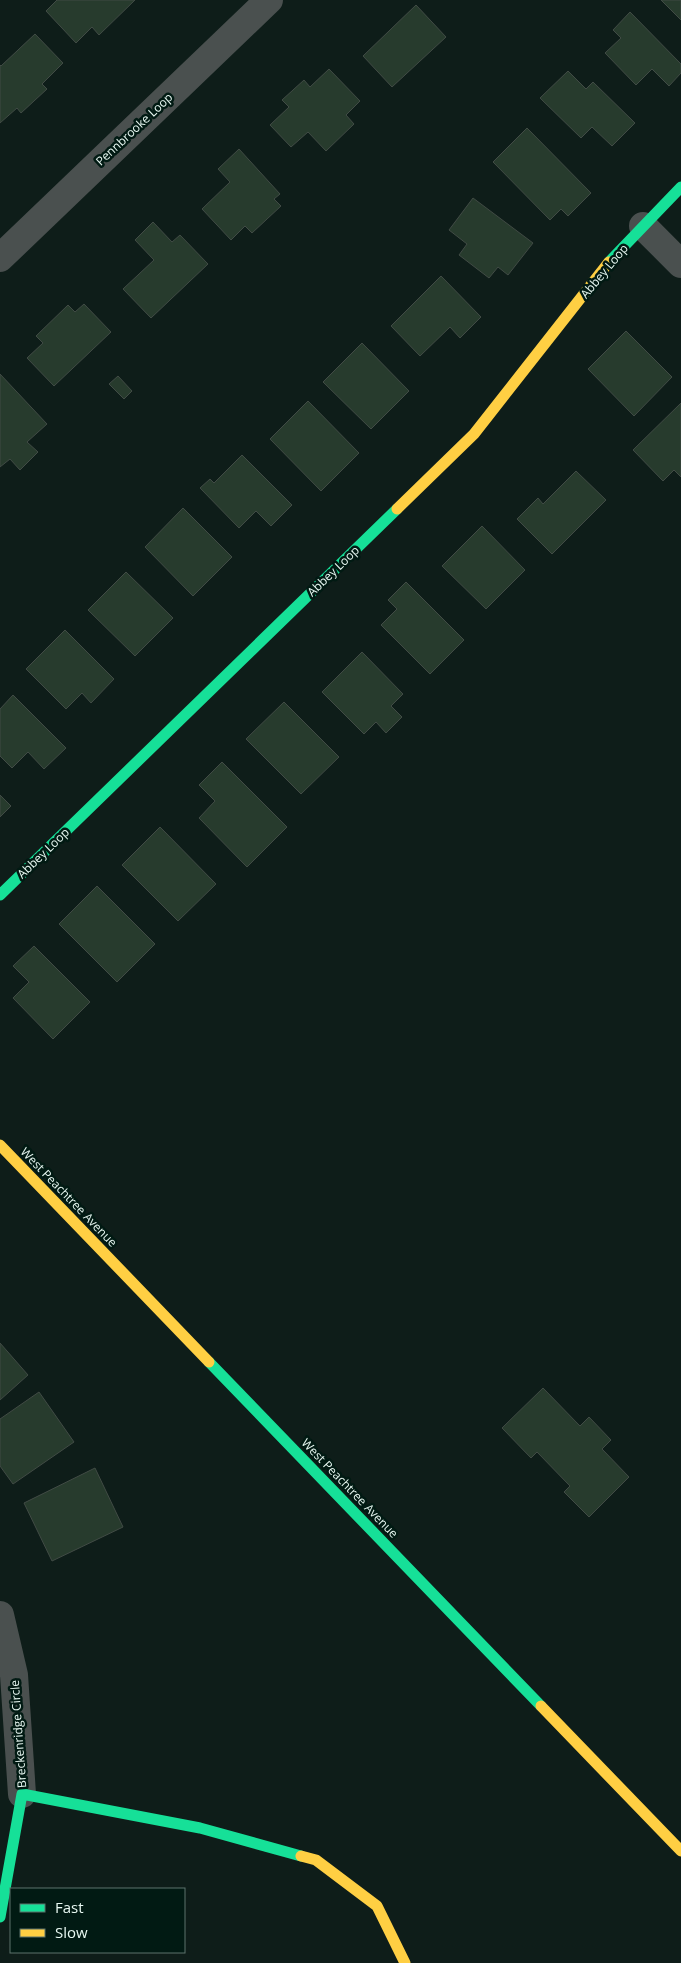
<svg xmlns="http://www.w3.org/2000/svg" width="681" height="1963" viewBox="0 0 681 1963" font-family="'Open Sans',sans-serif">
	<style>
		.building { fill: #273b2d; stroke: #414b45 }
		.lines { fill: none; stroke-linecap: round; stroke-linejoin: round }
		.street { stroke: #4a504f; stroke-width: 28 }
		.fast { stroke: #16e098; stroke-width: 11 }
		.slow { stroke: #ffcf43; stroke-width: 11 }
		.labels { text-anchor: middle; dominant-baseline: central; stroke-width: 5; stroke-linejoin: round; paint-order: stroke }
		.street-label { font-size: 12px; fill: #e8f8f2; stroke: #011a13 }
	</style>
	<rect width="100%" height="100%" fill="#0e1d19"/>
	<g class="building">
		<path d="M 57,0 L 135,0 L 99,35 L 92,27 L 76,43 L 46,11 Z"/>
		<path d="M 661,0 L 681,0 L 681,20 Z"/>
		<path d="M 416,5 L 446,37 L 392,87 L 363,56 Z"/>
		<path d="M 630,12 L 681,64 L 681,73 L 669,86 L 652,69 L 636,85 L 605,53 L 621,38 L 613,30 Z"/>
		<path d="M 35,34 L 63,63 L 42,84 L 47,89 L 21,113 L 17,108 L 0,123 L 0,65 L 1,66 Z"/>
		<path d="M 329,69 L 360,101 L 346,115 L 354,124 L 326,151 L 308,132 L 291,147 L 270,125 L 289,107 L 282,100 L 304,80 L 310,87 Z"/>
		<path d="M 568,71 L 586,89 L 593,82 L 635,123 L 612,146 L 592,127 L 581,138 L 540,98 Z"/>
		<path d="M 527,128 L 591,193 L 568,216 L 561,209 L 550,220 L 493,162 Z"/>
		<path d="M 239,149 L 280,194 L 274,199 L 281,206 L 252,233 L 245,226 L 231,240 L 202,209 L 230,182 L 218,169 Z"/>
		<path d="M 473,198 L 533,243 L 508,275 L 498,267 L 489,278 L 459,255 L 467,244 L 449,230 Z"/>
		<path d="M 153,222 L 172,242 L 180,235 L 208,264 L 151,318 L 123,289 L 154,260 L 135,240 Z"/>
		<path d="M 441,276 L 481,317 L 460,338 L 450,327 L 420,356 L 391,326 Z"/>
		<path d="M 84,304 L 111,332 L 54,386 L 27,358 L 43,343 L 36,336 L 68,305 L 75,312 Z"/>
		<path d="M 626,331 L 672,377 L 634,416 L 588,369 Z"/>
		<path d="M 362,343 L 409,391 L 371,429 L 323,382 Z"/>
		<path d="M 0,374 L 47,424 L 27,442 L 38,452 L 20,470 L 10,459 L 0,467 Z"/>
		<path d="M 118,376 L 132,391 L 124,399 L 109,384 Z"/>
		<path d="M 308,401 L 359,453 L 321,491 L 270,439 Z"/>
		<path d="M 681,403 L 681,477 L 674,470 L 663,481 L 633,450 Z"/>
		<path d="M 242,455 L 292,505 L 271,526 L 256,511 L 239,528 L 200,488 L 210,479 L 214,483 Z"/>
		<path d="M 576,471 L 606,500 L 552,554 L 517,519 L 538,498 L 543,504 Z"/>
		<path d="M 183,508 L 232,557 L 193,596 L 145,547 Z"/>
		<path d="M 482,526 L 525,570 L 486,609 L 442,566 Z"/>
		<path d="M 126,572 L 173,618 L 135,656 L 88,610 Z"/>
		<path d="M 406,582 L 464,640 L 430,674 L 381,625 L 397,609 L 388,600 Z"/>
		<path d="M 65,630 L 114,679 L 91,703 L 82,693 L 66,709 L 26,669 Z"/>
		<path d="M 362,652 L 403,694 L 391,706 L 402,717 L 386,733 L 376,722 L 364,734 L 322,692 Z"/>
		<path d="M 13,695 L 66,748 L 44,769 L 28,752 L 12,768 L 0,756 L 0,709 Z"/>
		<path d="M 284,702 L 339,757 L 301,794 L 246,739 Z"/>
		<path d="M 222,762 L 287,827 L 247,867 L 199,818 L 215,801 L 199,785 Z"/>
		<path d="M 0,795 L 11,806 L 0,817 Z"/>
		<path d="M 160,827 L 216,884 L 178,921 L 122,865 Z"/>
		<path d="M 97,886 L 155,944 L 117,982 L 59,924 Z"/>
		<path d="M 34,946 L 90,1002 L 53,1039 L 13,998 L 29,982 L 13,966 Z"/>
		<path d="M 0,1343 L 28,1375 L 0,1400 Z"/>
		<path d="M 543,1388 L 580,1426 L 589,1417 L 611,1440 L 602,1449 L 629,1477 L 589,1517 L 564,1492 L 570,1486 L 537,1452 L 531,1458 L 502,1428 Z"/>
		<path d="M 39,1392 L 74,1442 L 13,1484 L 0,1466 L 0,1419 Z"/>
		<path d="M 95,1468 L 123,1527 L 52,1561 L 24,1503 Z"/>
	</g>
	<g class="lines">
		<g class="street">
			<path d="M 643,226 L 681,264"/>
			<path d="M 0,258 L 269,0"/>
			<path d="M 0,1615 L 14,1675 L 22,1794"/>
		</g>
		<g class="fast">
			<path d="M 609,262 L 681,187"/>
			<path d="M 0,895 L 397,509"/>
			<path d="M 209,1362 L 541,1706"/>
			<path d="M 0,1917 L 22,1794 L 200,1828 L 301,1856"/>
		</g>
		<g class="slow">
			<path d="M 397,509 L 474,434 L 609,262"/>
			<path d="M 0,1145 L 209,1362"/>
			<path d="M 541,1706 L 681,1851"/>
			<path d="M 301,1856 L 316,1860 L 377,1906 L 405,1963"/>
		</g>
	</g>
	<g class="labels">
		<g class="street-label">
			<text transform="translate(134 129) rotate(-43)">Pennbrooke Loop</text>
			<text transform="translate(604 271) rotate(-50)">Abbey Loop</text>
			<text transform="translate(333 571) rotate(-44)">Abbey Loop</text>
			<text transform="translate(43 853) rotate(-44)">Abbey Loop</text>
			<text transform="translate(69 1197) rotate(46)">West Peachtree Avenue</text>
			<text transform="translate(350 1488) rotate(46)">West Peachtree Avenue</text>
			<text transform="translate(18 1734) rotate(-94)">Breckenridge Circle</text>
		</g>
	</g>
	<rect x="10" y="1888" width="175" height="65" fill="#011a13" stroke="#5d736c"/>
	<rect x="20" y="1904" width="25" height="8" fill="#16e098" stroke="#5d736c"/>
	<text x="55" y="1913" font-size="15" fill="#e8f8f2">Fast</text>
	<rect x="20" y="1929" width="25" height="8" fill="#ffcf43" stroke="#5d736c"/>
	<text x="55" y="1938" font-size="15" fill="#e8f8f2">Slow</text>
</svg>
